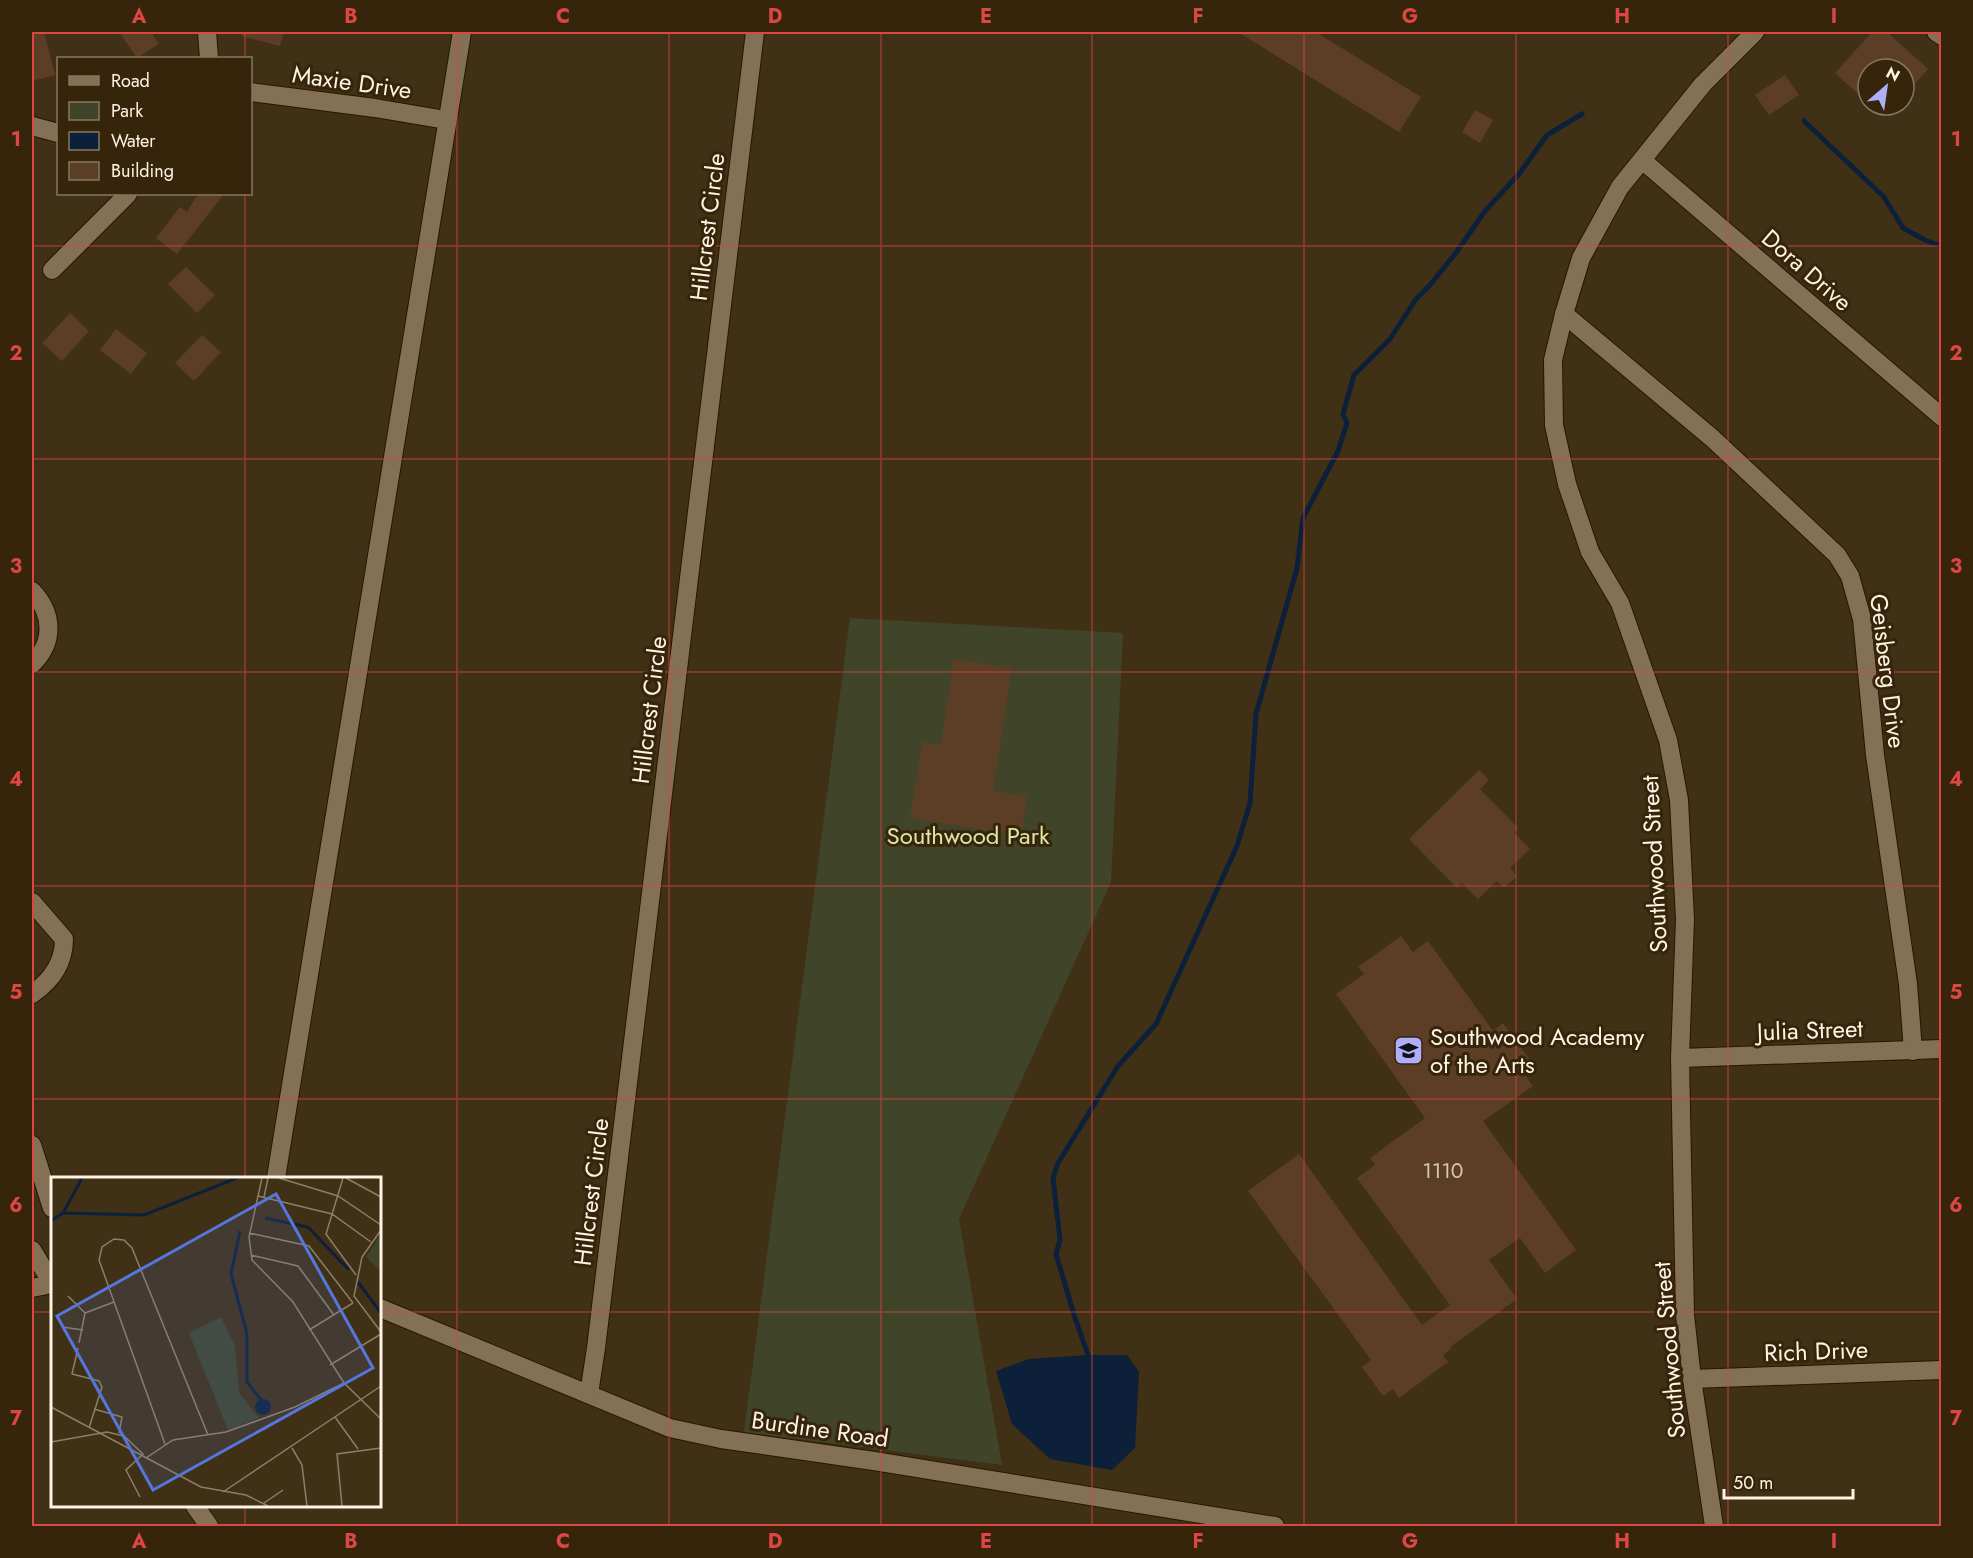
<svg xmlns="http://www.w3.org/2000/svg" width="1973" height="1558" viewBox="0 0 1973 1558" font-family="Jost,sans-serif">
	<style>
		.green { fill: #40452a }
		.water { fill: #0d203a }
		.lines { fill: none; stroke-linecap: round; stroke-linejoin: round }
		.stream { stroke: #0d203a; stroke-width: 5 }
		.building { fill: #5b3e25 }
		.minor-casing { stroke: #271700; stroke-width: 20 }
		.minor { stroke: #847054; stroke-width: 18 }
		.grid { fill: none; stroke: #dc4644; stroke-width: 1.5; stroke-opacity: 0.55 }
		.labels { text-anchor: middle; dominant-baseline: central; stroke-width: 6; stroke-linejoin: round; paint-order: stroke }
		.number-label { font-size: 21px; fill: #d5c6b4 }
		.street-label { font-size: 24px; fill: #fef3e4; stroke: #36250a }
		.park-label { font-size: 24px; fill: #dbe7a6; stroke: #36250a }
		.poi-label { font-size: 24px; fill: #fef3e4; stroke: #36250a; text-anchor: start }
		.inset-river { fill: none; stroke: #0d203a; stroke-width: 3 }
		.inset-road { fill: none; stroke: #8c7e68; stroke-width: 1.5 }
		.view { fill: #5577db; fill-opacity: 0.15; stroke: #5577db; stroke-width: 3 }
		.inset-edge { fill: none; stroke: #fef3e4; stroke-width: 3 }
		.neatline { fill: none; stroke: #dc4644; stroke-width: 2 }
		.grid-label { font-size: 20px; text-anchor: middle; font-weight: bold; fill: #dc4644 }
	</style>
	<rect width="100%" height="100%" fill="#403015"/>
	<path class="green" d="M 850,618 L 1123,633 L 1111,882 L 959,1219 L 1002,1465 L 744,1432 Z"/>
	<path class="water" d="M 1088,1355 L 1127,1355 L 1139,1372 L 1135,1448 L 1112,1470 L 1050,1459 L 1012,1424 L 996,1371 L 1029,1359 Z"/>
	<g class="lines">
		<g class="stream">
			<path d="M 1804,121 L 1884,197 L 1903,228 L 1927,241 L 1942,246"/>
			<path d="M 1088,1355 L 1075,1318 L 1056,1254 L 1060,1240 L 1053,1178 L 1058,1163 L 1118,1066 L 1156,1024 L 1237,846 L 1250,803 L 1256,714 L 1297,568 L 1303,518 L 1338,451 L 1347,423 L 1343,414 L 1354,375 L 1390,339 L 1416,299 L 1430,285 L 1455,254 L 1485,211 L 1519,174 L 1547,135 L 1582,114"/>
		</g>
	</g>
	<g class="building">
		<path d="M 32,32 L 44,32 L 55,75 L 32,81 Z"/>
		<path d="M 119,32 L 151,32 L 159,44 L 137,58 Z"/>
		<path d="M 242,32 L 284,32 L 280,46 L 242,36 Z"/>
		<path d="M 1238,32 L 1316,32 L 1421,97 L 1399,132 Z"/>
		<path d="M 1872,32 L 1887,32 L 1928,69 L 1904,96 L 1904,69 L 1868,69 L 1868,103 L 1835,73 Z"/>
		<path d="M 1785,75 L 1799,95 L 1769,115 L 1755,95 Z"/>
		<path d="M 1475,110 L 1493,120 L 1480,143 L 1462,132 Z"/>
		<path d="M 198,194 L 224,194 L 177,254 L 156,238 L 180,207 L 187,212 Z"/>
		<path d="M 186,267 L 215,295 L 197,313 L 168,284 Z"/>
		<path d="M 70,313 L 89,331 L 62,361 L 42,343 Z"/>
		<path d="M 116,329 L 147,353 L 131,374 L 100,350 Z"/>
		<path d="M 202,335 L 221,352 L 194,381 L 175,363 Z"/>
		<path d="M 954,659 L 1012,668 L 993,791 L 1027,796 L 1021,836 L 910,818 L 922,742 L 941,745 Z"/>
		<path d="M 1479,770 L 1489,780 L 1480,789 L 1518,828 L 1514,833 L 1530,849 L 1510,868 L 1517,876 L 1504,888 L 1497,881 L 1478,899 L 1462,883 L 1457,888 L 1409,839 Z"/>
		<path d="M 1401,936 L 1413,952 L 1428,941 L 1493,1031 L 1503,1023 L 1533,1064 L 1523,1072 L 1533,1086 L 1483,1121 L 1576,1250 L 1545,1273 L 1520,1238 L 1489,1260 L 1517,1299 L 1450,1347 L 1452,1348 L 1443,1355 L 1448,1362 L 1399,1398 L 1393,1389 L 1383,1396 L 1362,1367 L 1371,1360 L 1248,1191 L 1299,1154 L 1422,1325 L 1450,1305 L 1357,1178 L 1375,1165 L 1370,1158 L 1425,1118 L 1336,994 L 1364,974 L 1358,967 Z"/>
	</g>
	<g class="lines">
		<defs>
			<g id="minor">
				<path d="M 207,32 L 209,58"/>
				<path d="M 1936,32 L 1942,36"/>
				<path d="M 250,92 L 375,108 L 446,120"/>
				<path d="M 32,126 L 58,133"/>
				<path d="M 1642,160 L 1942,417"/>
				<path d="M 52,270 L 128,194"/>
				<path d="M 1564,314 L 1712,438 L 1837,555 L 1850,576 L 1862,619 L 1875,755 L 1908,984 L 1913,1051"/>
				<path d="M 32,591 C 53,613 55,642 32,664"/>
				<path d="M 32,902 L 64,939 C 64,963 51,981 32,994"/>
				<path d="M 1680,1058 L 1942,1049"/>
				<path d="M 32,1145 L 52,1208"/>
				<path d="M 276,1178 L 462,32"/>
				<path d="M 32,1250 L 52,1283"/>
				<path d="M 32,1288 L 52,1284"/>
				<path d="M 380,1308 L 670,1428 L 721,1439 L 874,1461 L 1275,1526"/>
				<path d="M 1692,1379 L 1942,1370"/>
				<path d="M 589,1394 L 596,1348 L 755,32"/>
				<path d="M 195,1506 L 209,1526"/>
				<path d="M 1714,1526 L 1692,1379 L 1685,1315 L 1680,1058 L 1685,919 L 1679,800 L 1668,740 L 1620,603 L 1590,552 L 1567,484 L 1554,425 L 1553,360 L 1564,314 L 1581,258 L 1620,187 L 1703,84 L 1755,32"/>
			</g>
		</defs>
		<use href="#minor" class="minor-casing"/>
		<use href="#minor" class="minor"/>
	</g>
	<path class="grid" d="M 245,32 L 245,58M 457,32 L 457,1526M 669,32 L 669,1526M 881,32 L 881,1526M 1092,32 L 1092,1526M 1304,32 L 1304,1526M 1516,32 L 1516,1526M 1728,32 L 1728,1526M 245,194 L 245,1178M 32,246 L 1942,246M 32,459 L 1942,459M 32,672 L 1942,672M 32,886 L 1942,886M 32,1099 L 1942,1099M 32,1312 L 52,1312M 380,1312 L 1942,1312M 245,1506 L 245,1526"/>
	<defs>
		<symbol id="school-square" viewBox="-11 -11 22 22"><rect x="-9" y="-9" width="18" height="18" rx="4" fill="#aeaefb" stroke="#36250a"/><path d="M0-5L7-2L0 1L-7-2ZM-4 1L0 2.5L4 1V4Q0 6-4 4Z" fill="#111"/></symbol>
	</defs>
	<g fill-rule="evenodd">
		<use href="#school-square" x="1392" y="1034" width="33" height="33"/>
	</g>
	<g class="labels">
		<g class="number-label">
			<text x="1443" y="1171">1110</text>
		</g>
		<g class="street-label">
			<text transform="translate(352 82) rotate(8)">Maxie Drive</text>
			<text transform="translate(707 227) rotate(-83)">Hillcrest Circle</text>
			<text transform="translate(1807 270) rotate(41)">Dora Drive</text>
			<text transform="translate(1888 671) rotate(83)">Geisberg Drive</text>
			<text transform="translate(649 710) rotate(-83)">Hillcrest Circle</text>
			<text transform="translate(1654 864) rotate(-93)">Southwood Street</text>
			<text transform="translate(1810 1030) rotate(-2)">Julia Street</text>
			<text transform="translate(591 1192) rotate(-83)">Hillcrest Circle</text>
			<text transform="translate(1669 1350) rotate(-95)">Southwood Street</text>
			<text transform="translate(1816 1351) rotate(-2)">Rich Drive</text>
			<text transform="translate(820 1429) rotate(8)">Burdine Road</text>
		</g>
		<g class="park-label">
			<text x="968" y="835">Southwood Park</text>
		</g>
		<g class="poi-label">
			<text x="1430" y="1036">Southwood Academy<tspan x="1430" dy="28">of the Arts</tspan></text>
		</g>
	</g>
	<g transform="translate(51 1177)">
		<rect width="330" height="330" fill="#403015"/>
		<path d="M 170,140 L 184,169 L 188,216 L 208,241 L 177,253 L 138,156 Z" fill="#40452a"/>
		<path d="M 330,57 L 330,94 L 315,80 Z" fill="#40452a"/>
		<path d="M204 230a8 8 0 1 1 16 0a8 8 0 1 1-16 0Z" fill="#0d203a"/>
		<path class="inset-river" d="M 12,36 L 93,38 L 186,1M 214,41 L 257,50 L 298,93M 0,44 L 12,36 L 31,1M 189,54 L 180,97 L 196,157 L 196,205 L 210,223M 307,105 L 330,136"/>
		<path class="inset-road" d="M 211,1 L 198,60 L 201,83 L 242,125 L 293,206 L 330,242M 228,1 L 287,19 L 330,48M 292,1 L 275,57 L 305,98M 295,1 L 330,20M 207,19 L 281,37 L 320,65M 213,20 L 217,1M 330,53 L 311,80 L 303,119 L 330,155M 198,56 L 258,69 L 302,126M 200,78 L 247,89 L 283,138M 17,119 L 34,136 L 28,166M 34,136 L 63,125M 11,150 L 32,153M 258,153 L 302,126M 27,171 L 21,197 L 48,204 L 51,210 L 38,251M 279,188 L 330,157M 0,230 L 150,310 L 195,318 L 217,329M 43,232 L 71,240 L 68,256M 284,240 L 307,272M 0,265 L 56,255 L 73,259 L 92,277 L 75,293 L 89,320M 114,267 L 48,83 L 51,70 L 63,62 L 73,63 L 81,71 L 157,258M 241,271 L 251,288 L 256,329M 95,281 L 122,263 L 175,255 L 244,230 L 293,206M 172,315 L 330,209M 213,326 L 232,313M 291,329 L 286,277 L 330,271"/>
		<path class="view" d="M 225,17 L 322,191 L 102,313 L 6,139 Z"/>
		<rect width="330" height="330" class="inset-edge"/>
	</g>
	<rect width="1973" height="1558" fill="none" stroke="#36250a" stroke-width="66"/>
	<rect x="57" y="57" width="195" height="138" fill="#36250a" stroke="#867761" stroke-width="1.5"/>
	<rect x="69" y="76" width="30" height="9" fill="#847054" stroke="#867761" stroke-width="1.5"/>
	<text x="111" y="87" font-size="18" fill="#fef3e4">Road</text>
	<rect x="69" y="102" width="30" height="18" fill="#40452a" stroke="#867761" stroke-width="1.5"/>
	<text x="111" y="117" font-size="18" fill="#fef3e4">Park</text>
	<rect x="69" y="132" width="30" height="18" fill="#0d203a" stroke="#867761" stroke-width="1.5"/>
	<text x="111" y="147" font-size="18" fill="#fef3e4">Water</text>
	<rect x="69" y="162" width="30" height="18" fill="#5b3e25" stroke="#867761" stroke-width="1.5"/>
	<text x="111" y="177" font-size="18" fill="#fef3e4">Building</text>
	<g transform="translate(1886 87) rotate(29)"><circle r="28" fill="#36250a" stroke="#867761" stroke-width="1.5"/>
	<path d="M0-4.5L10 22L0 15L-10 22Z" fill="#aeaefb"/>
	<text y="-9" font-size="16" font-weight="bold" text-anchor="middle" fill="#fef3e4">N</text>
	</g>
	<path d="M1724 1489v9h129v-9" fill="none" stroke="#fef3e4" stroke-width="3"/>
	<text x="1733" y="1489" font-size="18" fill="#fef3e4" stroke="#36250a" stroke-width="4.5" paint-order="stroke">50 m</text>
	<rect x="33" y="33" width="1907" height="1492" class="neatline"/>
	<g class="grid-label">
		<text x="139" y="23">A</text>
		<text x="351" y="23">B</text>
		<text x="563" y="23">C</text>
		<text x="775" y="23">D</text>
		<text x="986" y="23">E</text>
		<text x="1198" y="23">F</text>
		<text x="1410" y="23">G</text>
		<text x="1622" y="23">H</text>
		<text x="1834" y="23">I</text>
		<text x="16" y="146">1</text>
		<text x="1956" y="146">1</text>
		<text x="16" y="360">2</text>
		<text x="1956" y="360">2</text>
		<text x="16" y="573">3</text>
		<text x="1956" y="573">3</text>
		<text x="16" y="786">4</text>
		<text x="1956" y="786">4</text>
		<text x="16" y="999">5</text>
		<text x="1956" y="999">5</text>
		<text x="16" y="1212">6</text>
		<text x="1956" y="1212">6</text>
		<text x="16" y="1425">7</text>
		<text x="1956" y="1425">7</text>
		<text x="139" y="1548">A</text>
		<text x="351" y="1548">B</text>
		<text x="563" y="1548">C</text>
		<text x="775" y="1548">D</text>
		<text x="986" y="1548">E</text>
		<text x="1198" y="1548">F</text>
		<text x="1410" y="1548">G</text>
		<text x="1622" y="1548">H</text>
		<text x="1834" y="1548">I</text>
	</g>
</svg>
